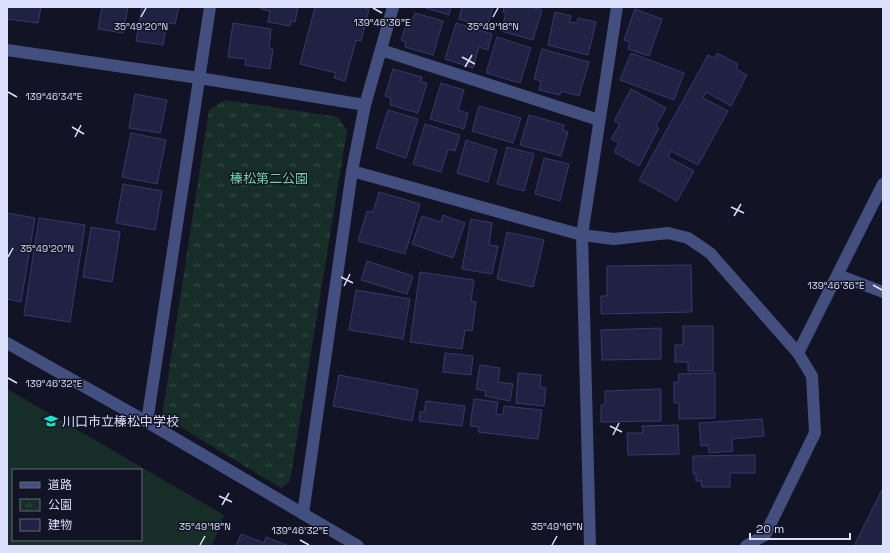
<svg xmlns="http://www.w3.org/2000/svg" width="890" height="553" viewBox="0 0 890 553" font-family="'Space Grotesk','Noto Sans JP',sans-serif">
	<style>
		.park { fill: url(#park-tufts) }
		.garden { fill: #162e27; fill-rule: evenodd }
		.building { fill: #202244; stroke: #35386d }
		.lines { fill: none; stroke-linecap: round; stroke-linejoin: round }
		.minor { stroke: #434f7e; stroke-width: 12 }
		.ticks { fill: none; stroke: #dadffb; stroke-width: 1.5 }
		.labels { text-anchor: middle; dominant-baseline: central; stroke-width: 3; stroke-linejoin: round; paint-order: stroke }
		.park-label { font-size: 13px; fill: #6ed3a0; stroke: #121425 }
		.poi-label { font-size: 13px; fill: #dadffb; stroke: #121425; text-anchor: start }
		.ticks-label { font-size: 10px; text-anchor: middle; fill: #dadffb; stroke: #121425; stroke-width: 3; stroke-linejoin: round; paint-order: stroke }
	</style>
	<defs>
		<pattern id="park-tufts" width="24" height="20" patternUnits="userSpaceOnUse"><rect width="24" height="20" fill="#162e27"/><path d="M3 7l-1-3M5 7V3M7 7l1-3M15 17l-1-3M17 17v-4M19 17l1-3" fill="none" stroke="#374c47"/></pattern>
	</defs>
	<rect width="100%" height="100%" fill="#121425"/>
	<path class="park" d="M 225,100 L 338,117 L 347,131 L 290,481 L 281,488 L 162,416 L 209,110 Z"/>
	<path class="garden" d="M 7,389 L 224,515 L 212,546 L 7,546 ZM 13,470 L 141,470 L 141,540 L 13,540 Z"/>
	<g class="building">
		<path d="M 7,7 L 41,7 L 38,23 L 7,19 Z"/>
		<path d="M 102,7 L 128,7 L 123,33 L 98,29 Z"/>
		<path d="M 142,7 L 179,7 L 175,24 L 167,23 L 163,45 L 136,41 Z"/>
		<path d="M 261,7 L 298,7 L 295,22 L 291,21 L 290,26 L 268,22 L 270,11 L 261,9 Z"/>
		<path d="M 315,7 L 361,7 L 369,9 L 361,41 L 356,40 L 345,81 L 334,78 L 336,73 L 300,64 Z"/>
		<path d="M 423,7 L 451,7 L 449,15 Z"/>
		<path d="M 462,7 L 493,7 L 487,27 L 459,19 Z"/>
		<path d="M 504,7 L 531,7 L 542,10 L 533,40 L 501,31 L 506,13 L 503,12 Z"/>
		<path d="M 635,9 L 662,19 L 649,56 L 628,49 L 630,42 L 624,40 Z"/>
		<path d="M 555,12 L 571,16 L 569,22 L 577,23 L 578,18 L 596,22 L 588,55 L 548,45 Z"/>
		<path d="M 415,13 L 443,21 L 433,55 L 405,47 L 406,42 L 401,40 L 408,18 L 412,20 Z"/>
		<path d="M 233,23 L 271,29 L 269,48 L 273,49 L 270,69 L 245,65 L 246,59 L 228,57 Z"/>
		<path d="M 456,23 L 492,34 L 488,50 L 479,47 L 473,68 L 445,59 Z"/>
		<path d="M 497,37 L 531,48 L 520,83 L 486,73 Z"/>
		<path d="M 542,49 L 589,62 L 579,96 L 561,91 L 560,95 L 539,90 L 541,81 L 534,79 Z"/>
		<path d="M 631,53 L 684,73 L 674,100 L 620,80 Z"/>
		<path d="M 717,53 L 738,64 L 736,69 L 747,75 L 731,106 L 706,92 L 703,98 L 728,111 L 698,165 L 671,151 L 668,157 L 694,171 L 677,201 L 639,180 L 708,55 L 715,58 Z"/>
		<path d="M 393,69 L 422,77 L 421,82 L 427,83 L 418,113 L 390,105 L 391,98 L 385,96 Z"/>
		<path d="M 441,83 L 464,90 L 458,110 L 468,113 L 464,129 L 430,119 Z"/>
		<path d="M 631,89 L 666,108 L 656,126 L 659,128 L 639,166 L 614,152 L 619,143 L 611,139 L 620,124 L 614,121 Z"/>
		<path d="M 135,94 L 167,100 L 160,133 L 129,128 Z"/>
		<path d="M 479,106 L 521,118 L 513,143 L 472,131 Z"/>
		<path d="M 388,110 L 418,119 L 406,158 L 376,148 Z"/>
		<path d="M 529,115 L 564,125 L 563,130 L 568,132 L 561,156 L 520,145 Z"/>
		<path d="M 425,124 L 460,135 L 455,151 L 448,149 L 441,172 L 413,164 Z"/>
		<path d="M 131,133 L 166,140 L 157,184 L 122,177 Z"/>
		<path d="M 466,140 L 497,150 L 488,182 L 457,173 Z"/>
		<path d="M 507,147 L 534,154 L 524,191 L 497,184 Z"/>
		<path d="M 544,158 L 569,164 L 560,201 L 535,194 Z"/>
		<path d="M 123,184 L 162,191 L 155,230 L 116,223 Z"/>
		<path d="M 379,192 L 420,204 L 405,254 L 358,241 L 367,211 L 373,212 Z"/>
		<path d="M 7,213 L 35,218 L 21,302 L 7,299 Z"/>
		<path d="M 443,215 L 465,223 L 453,258 L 412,244 L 422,216 L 441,222 Z"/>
		<path d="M 39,218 L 85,225 L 70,322 L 24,315 Z"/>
		<path d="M 471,219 L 492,223 L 489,245 L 498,246 L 492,274 L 462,269 Z"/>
		<path d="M 91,227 L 120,232 L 112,282 L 83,277 Z"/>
		<path d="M 507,232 L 544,240 L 533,287 L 497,279 Z"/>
		<path d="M 367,261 L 413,276 L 407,294 L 361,280 Z"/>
		<path d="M 691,265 L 692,312 L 601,314 L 601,296 L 607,296 L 607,266 Z"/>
		<path d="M 420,272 L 474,280 L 471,301 L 476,302 L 472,331 L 465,330 L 462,349 L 410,342 Z"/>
		<path d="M 356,290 L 410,299 L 403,339 L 349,330 Z"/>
		<path d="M 683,326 L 713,326 L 713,371 L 688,371 L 688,362 L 675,362 L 675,345 L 683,345 Z"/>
		<path d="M 661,328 L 661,359 L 602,360 L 601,330 Z"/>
		<path d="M 445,353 L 473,356 L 471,375 L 443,372 Z"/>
		<path d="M 480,365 L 500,368 L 498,382 L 513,384 L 510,401 L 485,396 L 486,391 L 476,389 Z"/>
		<path d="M 518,373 L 541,375 L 540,387 L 546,388 L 544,406 L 516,403 Z"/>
		<path d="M 715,373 L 715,418 L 679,419 L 679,403 L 674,403 L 674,382 L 679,382 L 678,374 Z"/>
		<path d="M 339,375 L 418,390 L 412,421 L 333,406 Z"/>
		<path d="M 661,389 L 661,421 L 601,422 L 601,405 L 605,404 L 605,391 Z"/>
		<path d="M 474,399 L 498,402 L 496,414 L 503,415 L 504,406 L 542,410 L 538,439 L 478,432 L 479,427 L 470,426 Z"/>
		<path d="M 426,401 L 465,406 L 462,426 L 419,421 L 420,412 L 424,412 Z"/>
		<path d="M 762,419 L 764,436 L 732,439 L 733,451 L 709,453 L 708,445 L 701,446 L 699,423 Z"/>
		<path d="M 678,425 L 679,454 L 628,455 L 627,433 L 643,433 L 642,426 Z"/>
		<path d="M 755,455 L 755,473 L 730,473 L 730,487 L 702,487 L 701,481 L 696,481 L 696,474 L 693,474 L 693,456 Z"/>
		<path d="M 883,488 L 883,546 L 854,546 Z"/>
		<path d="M 241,534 L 264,543 L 266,537 L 289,546 L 236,546 Z"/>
	</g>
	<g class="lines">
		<g class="minor">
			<path d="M 7,50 L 199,78 L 365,105"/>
			<path d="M 381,50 L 599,120"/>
			<path d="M 352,171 L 582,235 L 614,239 L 668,233 L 688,238 L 710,253 L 798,353 L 812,376 L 815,433 L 765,535 L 746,546"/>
			<path d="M 838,275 L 883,292"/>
			<path d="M 7,343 L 147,422 L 358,546"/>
			<path d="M 798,353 L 883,184"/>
			<path d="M 147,422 L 210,7"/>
			<path d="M 303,514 L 352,171 L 365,105 L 393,7"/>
			<path d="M 590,546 L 582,235 L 617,7"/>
		</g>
	</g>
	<path class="ticks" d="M 373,8 L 382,13M 141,17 L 146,8M 493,17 L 498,8M 462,57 L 475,64M 465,67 L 472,55M 8,92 L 17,97M 72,127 L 84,134M 75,137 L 81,125M 731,207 L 744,213M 734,216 L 741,204M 8,257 L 13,248M 341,277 L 353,283M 873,285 L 882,290M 344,286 L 350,274M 8,378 L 17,383M 610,426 L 622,432M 613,435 L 619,423M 219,496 L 232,502M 222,505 L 229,493M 300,540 L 309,545M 200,545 L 205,536M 552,545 L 557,536"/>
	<defs>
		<symbol id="school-bare" viewBox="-9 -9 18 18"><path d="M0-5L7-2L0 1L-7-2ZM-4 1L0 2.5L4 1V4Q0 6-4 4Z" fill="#1de4c5" stroke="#121425" stroke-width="2.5" paint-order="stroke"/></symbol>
	</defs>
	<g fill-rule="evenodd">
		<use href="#school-bare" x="41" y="411" width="20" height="20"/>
	</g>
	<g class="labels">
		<g class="park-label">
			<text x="269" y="178">榛松第二公園</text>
		</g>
		<g class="poi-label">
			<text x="62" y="421">川口市立榛松中学校</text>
		</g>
	</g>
	<g class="ticks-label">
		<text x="382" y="26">139°46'36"E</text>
		<text x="141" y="30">35°49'20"N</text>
		<text x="493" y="30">35°49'18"N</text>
		<text x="54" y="100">139°46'34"E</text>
		<text x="47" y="252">35°49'20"N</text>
		<text x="836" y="289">139°46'36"E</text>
		<text x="54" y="387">139°46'32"E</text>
		<text x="205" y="530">35°49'18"N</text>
		<text x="557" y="530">35°49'16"N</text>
		<text x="300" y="534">139°46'32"E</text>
	</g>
	<rect width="890" height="553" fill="none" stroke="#dadffb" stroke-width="16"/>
	<rect x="12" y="469" width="130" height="72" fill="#121425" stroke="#62657b"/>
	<rect x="20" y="482" width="20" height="6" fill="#434f7e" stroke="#62657b"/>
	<text x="48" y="489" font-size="12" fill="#dadffb">道路</text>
	<rect x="20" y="499" width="20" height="12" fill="url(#park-tufts)" stroke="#62657b"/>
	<text x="48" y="509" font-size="12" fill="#dadffb">公園</text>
	<rect x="20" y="519" width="20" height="12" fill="#202244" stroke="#62657b"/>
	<text x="48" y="529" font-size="12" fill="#dadffb">建物</text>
	<path d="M750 533v6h100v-6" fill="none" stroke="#dadffb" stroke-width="2"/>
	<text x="756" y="533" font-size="12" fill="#dadffb" stroke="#121425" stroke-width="3" paint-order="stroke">20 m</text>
</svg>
